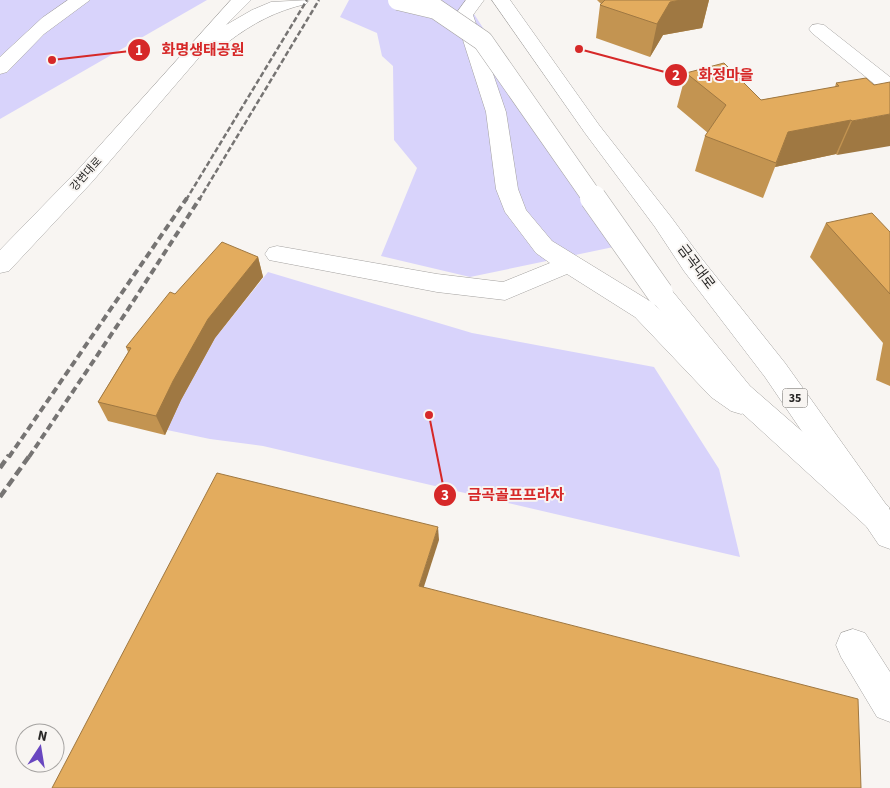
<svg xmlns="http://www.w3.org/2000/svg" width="890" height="788" viewBox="0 0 890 788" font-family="'Source Sans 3','Noto Sans KR',sans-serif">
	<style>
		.green { fill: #d8d3fb }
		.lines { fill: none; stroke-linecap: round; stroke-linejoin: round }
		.minor-casing { stroke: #a4a2a0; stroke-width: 1 }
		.major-casing { stroke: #a4a2a0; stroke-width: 1 }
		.highway-casing { stroke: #a4a2a0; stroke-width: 1 }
		.minor { fill: #fff; fill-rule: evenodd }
		.major { fill: #fff; fill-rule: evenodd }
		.highway { fill: #fff; fill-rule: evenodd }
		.rail-far2 { stroke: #767473; stroke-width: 2.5; stroke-dasharray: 5.5 2.5; stroke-linecap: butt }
		.rail-far1 { stroke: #767473; stroke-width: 4; stroke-dasharray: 7 4; stroke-linecap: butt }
		.rail { stroke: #767473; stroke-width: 4.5; stroke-dasharray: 9 4.5; stroke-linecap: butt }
		.highway-bridge-far1-casing { stroke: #a4a2a0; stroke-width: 21; stroke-linecap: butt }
		.highway-bridge-casing { stroke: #a4a2a0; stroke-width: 27; stroke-linecap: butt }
		.highway-bridge-far1 { stroke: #fff; stroke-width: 20 }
		.highway-bridge { stroke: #fff; stroke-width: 26 }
		.wall { fill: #c39451 }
		.shaded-wall { fill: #9f7842 }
		.building { fill: #e3ac5e; stroke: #9f7842 }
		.labels { text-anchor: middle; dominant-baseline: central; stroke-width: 4; stroke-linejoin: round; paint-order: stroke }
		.far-street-label { font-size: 11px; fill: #272625; stroke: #f8f5f2 }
		.shield { fill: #f8f5f2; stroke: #666462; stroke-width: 1 }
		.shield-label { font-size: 12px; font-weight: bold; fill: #272625 }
		.street-label { font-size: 14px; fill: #272625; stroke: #f8f5f2 }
		.leader { fill: none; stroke: #d62828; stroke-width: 2 }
		.callout-dot { fill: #d62828; stroke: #f8f5f2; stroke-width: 2 }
		.mark-label { font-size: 15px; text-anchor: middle; font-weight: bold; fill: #fff }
		.callout-label { font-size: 15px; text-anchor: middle; font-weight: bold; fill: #d62828; stroke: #f8f5f2; stroke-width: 4; stroke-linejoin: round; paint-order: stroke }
	</style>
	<rect width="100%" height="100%" fill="#f8f5f2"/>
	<g class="green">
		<path d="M 0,0 L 207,0 L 0,119 Z"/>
		<path d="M 349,0 L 465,0 L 623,245 L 470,277 L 381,256 L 417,168 L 394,140 L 393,66 L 382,56 L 377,33 L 340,17 Z"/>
		<path d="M 268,272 L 472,333 L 654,367 L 719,469 L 740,557 L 263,446 L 210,439 L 167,430 L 181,400 L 215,338 Z"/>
	</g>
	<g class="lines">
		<defs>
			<g id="minor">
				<path d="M 466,0 L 484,0 L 473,15 L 506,112 L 518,189 L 526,210 L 552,241 L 653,303 L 731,381 L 751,395 L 755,403 L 751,411 L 741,414 L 731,411 L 711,397 L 635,317 L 567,274 L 505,300 L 437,292 L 269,260 L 265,254 L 269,248 L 277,246 L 437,274 L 503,282 L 550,263 L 536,253 L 505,212 L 496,189 L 486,112 L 455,15 Z"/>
				<path d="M 818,24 L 824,25 L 890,77 L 890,93 L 883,91 L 812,33 L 809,29 L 812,25 Z"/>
				<path d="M 853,629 L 865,633 L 890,672 L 890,722 L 877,717 L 841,657 L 836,645 L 841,633 Z"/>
			</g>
			<path id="major" d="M 492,0 L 510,0 L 599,125 L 671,217 L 702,259 L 785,363 L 890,510 L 890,549 L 879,545 L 765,377 L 684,271 L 655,227 L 585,133 Z"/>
			<g id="highway">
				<path d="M 68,0 L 90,0 L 44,34 L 7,72 L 0,74 L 0,57 L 42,18 Z"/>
				<path d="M 231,0 L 251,0 L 226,25 L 252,10 L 271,2 L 309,0 L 306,4 C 276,11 253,23 228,42 L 221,44 L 214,40 L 92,182 L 9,271 L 0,273 L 0,250 L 76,172 Z"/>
				<path d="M 660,284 L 669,287 L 750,386 L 889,507 L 889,527 L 878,530 L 867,527 L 730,402 L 651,299 L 648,293 L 651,287 Z"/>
			</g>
		</defs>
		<use href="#minor" class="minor-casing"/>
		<use href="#major" class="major-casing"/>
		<use href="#highway" class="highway-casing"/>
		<use href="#minor" class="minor"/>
		<use href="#major" class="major"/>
		<use href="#highway" class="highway"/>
		<g class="rail-far2">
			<path d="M 186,200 L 307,0"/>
			<path d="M 199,200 L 319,0"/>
		</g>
		<g class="rail-far1">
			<path d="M 9,457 L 187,198"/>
			<path d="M 29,457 L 125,314 L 200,198"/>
		</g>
		<g class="rail">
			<path d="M 0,468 L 9,455"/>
			<path d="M 0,497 L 30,455"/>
		</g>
		<defs>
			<path id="highway-bridge-far1" d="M 398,0 L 436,9 L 483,41 L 594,200"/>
			<path id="highway-bridge" d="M 593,198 L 660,293"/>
		</defs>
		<use href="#highway-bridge-far1" class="highway-bridge-far1-casing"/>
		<use href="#highway-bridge" class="highway-bridge-casing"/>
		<use href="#highway-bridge-far1" class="highway-bridge-far1"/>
		<use href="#highway-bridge" class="highway-bridge"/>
	</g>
	<g class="wall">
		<path d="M 597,0 L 709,0 L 702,28 L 663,35 L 650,57 L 596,38 L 600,5 L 601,4 Z"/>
		<path d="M 686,73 L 761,100 L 835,87 L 836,83 L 874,85 L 837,155 L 836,154 L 775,167 L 763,198 L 695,171 L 705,136 L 708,133 L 677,107 Z"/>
		<path d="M 826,223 L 890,232 L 890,386 L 876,380 L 883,343 L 810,257 Z"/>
		<path d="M 258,257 L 263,277 L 215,338 L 181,400 L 165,435 L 108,421 L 98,402 L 128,352 L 126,347 L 175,294 Z"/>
	</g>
	<g class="shaded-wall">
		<path d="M 681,0 L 709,0 L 702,28 L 663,35 L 650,57 L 657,24 L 670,2 Z"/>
		<path d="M 890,114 L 890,146 L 837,155 L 852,121 Z"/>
		<path d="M 851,120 L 836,154 L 775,167 L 788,132 Z"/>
		<path d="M 258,257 L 263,277 L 215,338 L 181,400 L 165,435 L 156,416 L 173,381 L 208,319 Z"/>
		<path d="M 438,527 L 439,540 L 420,599 L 419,586 Z"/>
	</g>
	<g class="building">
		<path d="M 605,0 L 681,0 L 670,2 L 657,24 L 600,5 Z"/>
		<path d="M 724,63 L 761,100 L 839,86 L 836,83 L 866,78 L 874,85 L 890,82 L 890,114 L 852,121 L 851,120 L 788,132 L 776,163 L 705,136 L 726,105 L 686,73 Z"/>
		<path d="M 872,213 L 890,232 L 890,294 L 826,223 Z"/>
		<path d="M 222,242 L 258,257 L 208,319 L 173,381 L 156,416 L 98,402 L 131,348 L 126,347 L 170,292 L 175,294 Z"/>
		<path d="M 217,473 L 438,527 L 419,586 L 858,699 L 861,788 L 52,788 Z"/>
	</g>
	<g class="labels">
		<g class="far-street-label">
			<text transform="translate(86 174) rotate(-48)">강변대로</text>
		</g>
		<rect class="shield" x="782.5" y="388.5" width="25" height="19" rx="4"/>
		<g class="shield-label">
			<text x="795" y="398">35</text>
		</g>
		<g class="street-label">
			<text transform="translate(696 267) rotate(53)">금곡대로</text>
		</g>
	</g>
	<path class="leader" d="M52 60L139 50M579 49L676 75M429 415L445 495"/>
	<g class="callout-dot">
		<circle cx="52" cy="60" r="5"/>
		<circle cx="579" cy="49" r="5"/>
		<circle cx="429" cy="415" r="5"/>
		<circle cx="139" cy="50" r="12"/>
		<circle cx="676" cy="75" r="12"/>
		<circle cx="445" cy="495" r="12"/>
	</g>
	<g class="mark-label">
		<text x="139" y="55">1</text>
		<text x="676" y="80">2</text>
		<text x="445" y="500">3</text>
	</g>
	<g class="callout-label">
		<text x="203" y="55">화명생태공원</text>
		<text x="726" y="80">화정마을</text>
		<text x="516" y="500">금곡골프프라자</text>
	</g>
	<g transform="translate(40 748) rotate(12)"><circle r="24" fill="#f8f5f2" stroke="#a4a2a0"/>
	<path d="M0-4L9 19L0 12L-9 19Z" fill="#6947c0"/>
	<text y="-8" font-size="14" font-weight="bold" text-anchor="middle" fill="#272625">N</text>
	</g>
</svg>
